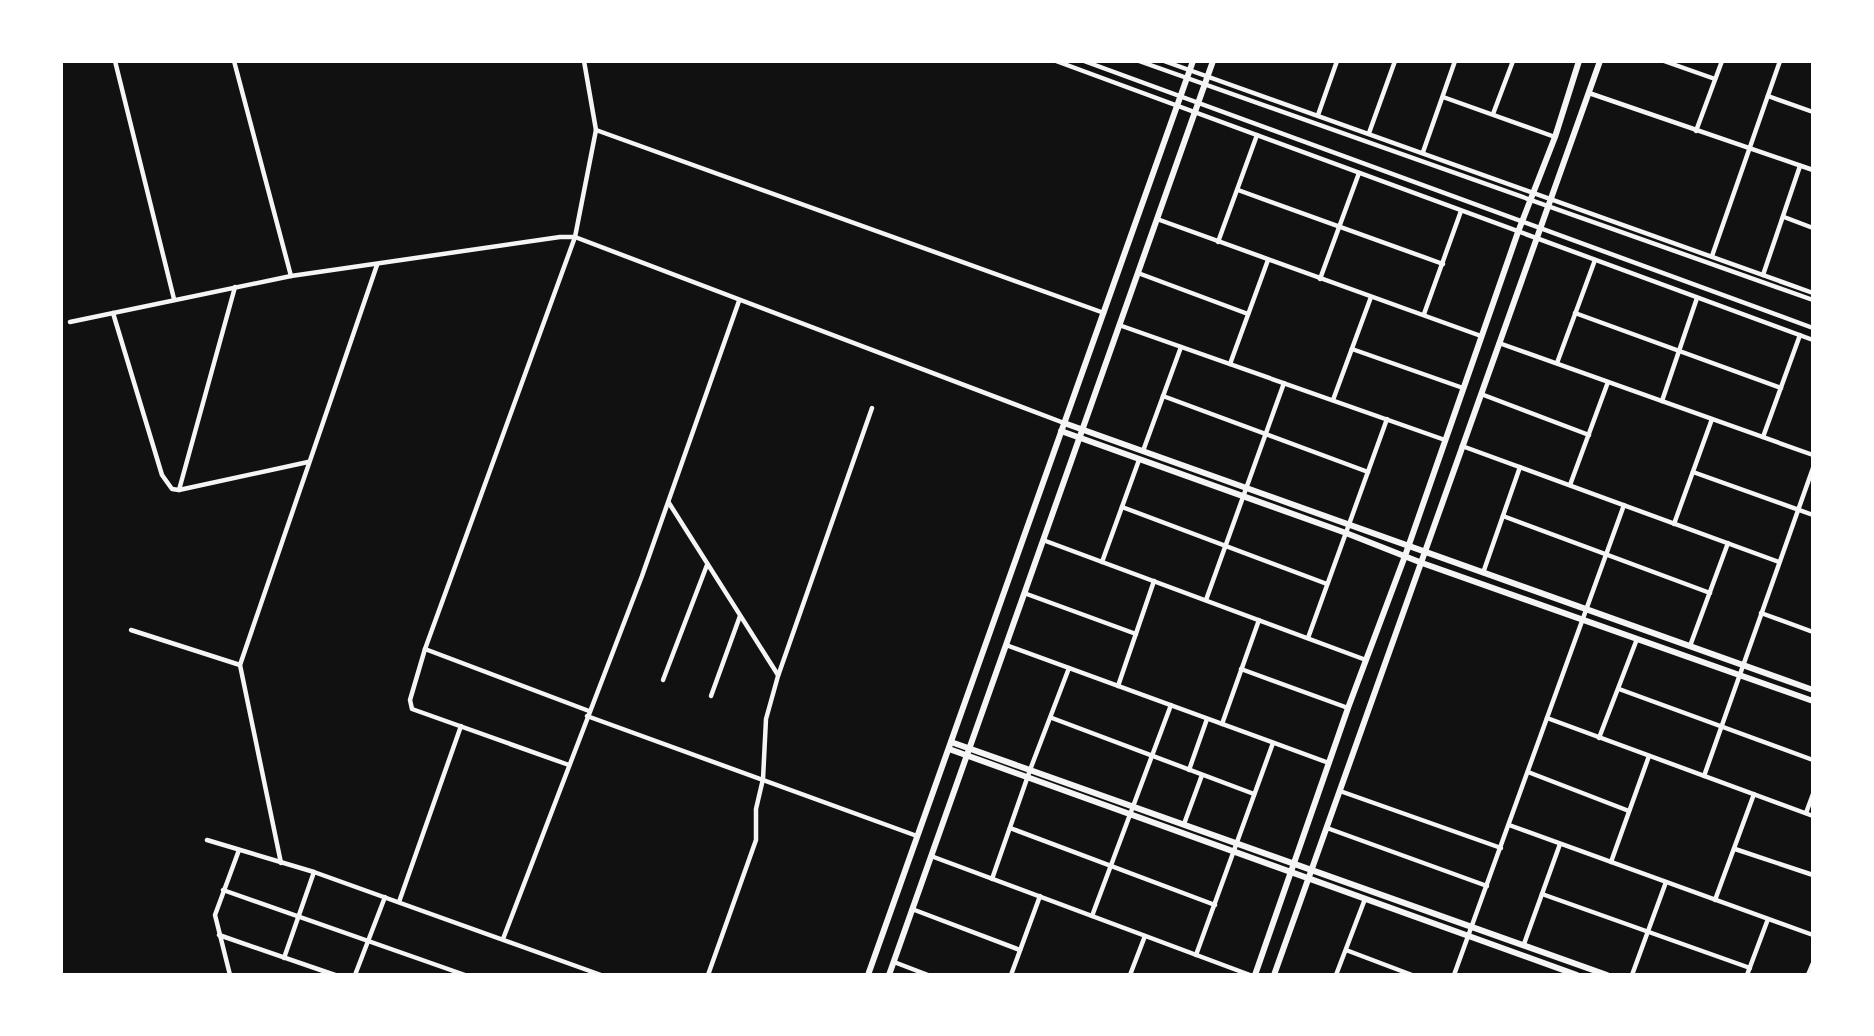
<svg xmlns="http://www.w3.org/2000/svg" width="1874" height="1036" viewBox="0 0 1874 1036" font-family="'DM Sans',sans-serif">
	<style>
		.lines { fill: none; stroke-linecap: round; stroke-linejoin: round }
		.minor { stroke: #f5f5f5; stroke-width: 4.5 }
		.tertiary { stroke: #f5f5f5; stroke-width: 6 }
	</style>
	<rect width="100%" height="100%" fill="#111"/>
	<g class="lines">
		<g class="minor">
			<path d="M 115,61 L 174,299"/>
			<path d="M 234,61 L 291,276"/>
			<path d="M 1056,61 L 1813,340"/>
			<path d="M 1084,61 L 1813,328"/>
			<path d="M 1139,61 L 1813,300"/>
			<path d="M 1164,61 L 1813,293"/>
			<path d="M 1664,61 L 1715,79"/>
			<path d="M 1589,93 L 1813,170"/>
			<path d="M 1768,96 L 1813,112"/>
			<path d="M 1443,97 L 1555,137"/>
			<path d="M 1493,114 L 1513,61"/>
			<path d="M 1318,115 L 1337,61"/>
			<path d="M 596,130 L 1104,313"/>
			<path d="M 1696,131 L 1722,61"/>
			<path d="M 1369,133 L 1395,61"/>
			<path d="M 1423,152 L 1455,61"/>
			<path d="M 1238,190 L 1443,264"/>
			<path d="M 1784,217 L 1813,228"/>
			<path d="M 1157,219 L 1481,336"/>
			<path d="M 1218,242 L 1257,135"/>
			<path d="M 1712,256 L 1780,61"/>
			<path d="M 1138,273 L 1248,314"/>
			<path d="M 1763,275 L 1800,166"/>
			<path d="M 1320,279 L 1359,173"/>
			<path d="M 113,313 L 162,475 L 172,489 L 179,490 L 308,462"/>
			<path d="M 1575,313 L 1781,388"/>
			<path d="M 1424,314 L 1461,211"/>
			<path d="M 70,322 L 291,276 L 560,237 L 575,237 L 1064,423"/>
			<path d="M 1119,325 L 1445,440"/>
			<path d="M 1499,343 L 1813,455"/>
			<path d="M 1352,349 L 1463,388"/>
			<path d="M 1557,363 L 1595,260"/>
			<path d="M 1230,364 L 1268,260"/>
			<path d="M 1481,394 L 1589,435"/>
			<path d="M 1163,396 L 1368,472"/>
			<path d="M 1333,400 L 1371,297"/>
			<path d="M 1662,401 L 1697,298"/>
			<path d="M 1763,437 L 1800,335"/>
			<path d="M 1462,446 L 1779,562"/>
			<path d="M 1143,451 L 1181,347"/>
			<path d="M 1693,472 L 1813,515"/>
			<path d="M 1570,485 L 1608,382"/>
			<path d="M 179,490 L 235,287"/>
			<path d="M 669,503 L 778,675"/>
			<path d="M 1122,507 L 1327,584"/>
			<path d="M 1503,516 L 1710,593"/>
			<path d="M 1674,524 L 1712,419"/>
			<path d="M 1043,540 L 1366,660"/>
			<path d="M 1102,562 L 1139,460"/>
			<path d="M 1483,573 L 1520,467"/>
			<path d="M 1024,593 L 1136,634"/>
			<path d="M 1206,600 L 1284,383"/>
			<path d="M 1761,613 L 1813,632"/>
			<path d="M 131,630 L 240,665"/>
			<path d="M 1308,638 L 1387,419"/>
			<path d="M 1006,645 L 1329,763"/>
			<path d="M 1690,646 L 1728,543"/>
			<path d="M 425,649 L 589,711"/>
			<path d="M 1241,669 L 1348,708"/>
			<path d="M 663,680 L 707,565"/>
			<path d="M 1118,686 L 1154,581"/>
			<path d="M 1619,689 L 1813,760"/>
			<path d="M 711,696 L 740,616"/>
			<path d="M 587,716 L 917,836"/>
			<path d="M 1052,718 L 1254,794"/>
			<path d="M 1547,718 L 1813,816"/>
			<path d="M 1222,724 L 1259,620"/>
			<path d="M 1599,738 L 1637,639"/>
			<path d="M 569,765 L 412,709 L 410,700 L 425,649 L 575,237 L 596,130 L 584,61"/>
			<path d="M 1189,770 L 1207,719"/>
			<path d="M 1528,772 L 1629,811"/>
			<path d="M 1704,776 L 1813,468"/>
			<path d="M 1340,791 L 1501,848"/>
			<path d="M 1806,813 L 1813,794"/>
			<path d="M 1184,824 L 1202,775"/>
			<path d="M 1509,825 L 1813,935"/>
			<path d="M 1010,828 L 1215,905"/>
			<path d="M 1327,828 L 1487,886"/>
			<path d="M 207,840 L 314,872 L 601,975"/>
			<path d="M 1735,849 L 1813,875"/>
			<path d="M 931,856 L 1250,975"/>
			<path d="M 1611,862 L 1649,756"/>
			<path d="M 281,863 L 240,665 L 377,265"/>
			<path d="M 992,879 L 1030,770 L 1069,668"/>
			<path d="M 223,890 L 465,975"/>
			<path d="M 1542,894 L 1750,968"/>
			<path d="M 1715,900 L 1754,794"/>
			<path d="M 399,902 L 461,726"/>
			<path d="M 912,909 L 1020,950"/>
			<path d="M 1092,916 L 1171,705"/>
			<path d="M 219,935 L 335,975"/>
			<path d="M 503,939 L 642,576 L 739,301"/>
			<path d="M 1524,944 L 1560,844"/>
			<path d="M 1346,950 L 1412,975"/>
			<path d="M 1196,955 L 1273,743"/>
			<path d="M 284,958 L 314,872"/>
			<path d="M 894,962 L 928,975"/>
			<path d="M 230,975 L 215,915 L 239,850"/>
			<path d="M 355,975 L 385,897"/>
			<path d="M 708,975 L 756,840 L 756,809 L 763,779 L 766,719 L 778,676 L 872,408"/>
			<path d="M 1011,975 L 1040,896"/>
			<path d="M 1130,975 L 1145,936"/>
			<path d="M 1336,975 L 1365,899"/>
			<path d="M 1454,975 L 1624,505"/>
			<path d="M 1632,975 L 1666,882"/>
			<path d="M 1747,975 L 1768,919"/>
			<path d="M 1808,975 L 1813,963"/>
		</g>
		<g class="tertiary">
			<path d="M 1064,423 L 1813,690"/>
			<path d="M 1061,431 L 1346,533 L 1422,563 L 1813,701"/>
			<path d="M 951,742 L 1607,975"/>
			<path d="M 949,749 L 1577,975"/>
			<path d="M 868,975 L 1193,61"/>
			<path d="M 889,975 L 1213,61"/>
			<path d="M 1255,975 L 1348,708 L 1405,556 L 1518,232 L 1555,137 L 1579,61"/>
			<path d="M 1274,975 L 1600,61"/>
		</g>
	</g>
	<rect width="1874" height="1036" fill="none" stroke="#ffffff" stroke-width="126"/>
</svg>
